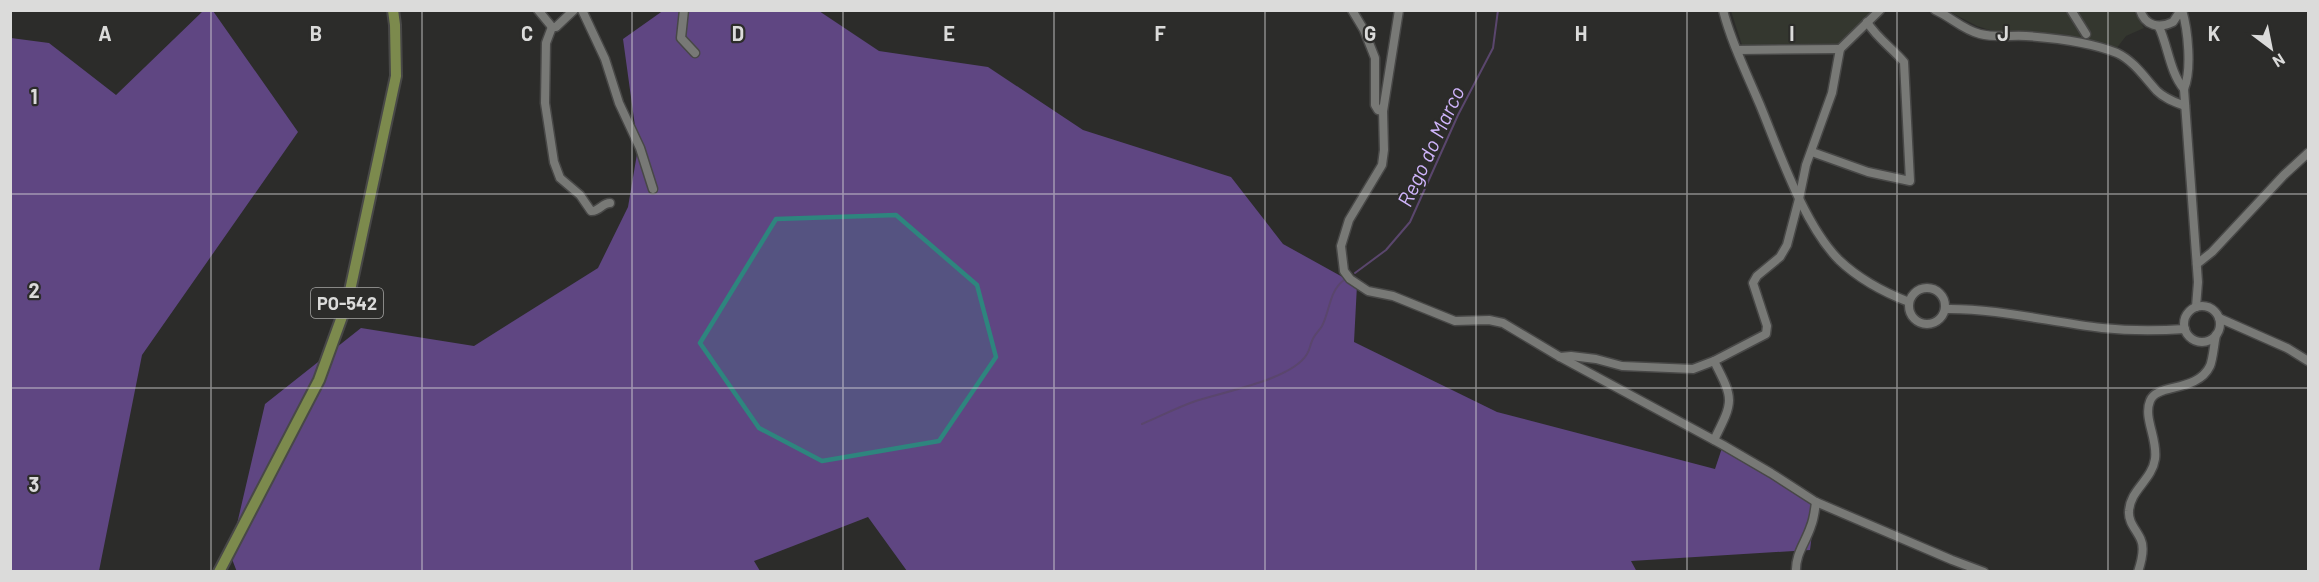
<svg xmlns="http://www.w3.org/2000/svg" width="2319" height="582" viewBox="0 0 2319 582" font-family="Barlow,sans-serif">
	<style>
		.built { fill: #34372f }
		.forest { fill: #5f4682 }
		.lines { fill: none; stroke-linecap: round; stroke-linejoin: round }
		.stream { stroke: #5a466d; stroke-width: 2 }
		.minor-casing { stroke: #484847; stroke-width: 11 }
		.major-casing { stroke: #484847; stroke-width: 14 }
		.minor { stroke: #787976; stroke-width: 8 }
		.major { stroke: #7c8a4d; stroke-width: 10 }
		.marked { fill: #2e857e; fill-opacity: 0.2; stroke: #2e857e; stroke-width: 4.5; stroke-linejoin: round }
		.grid { fill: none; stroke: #dbdbda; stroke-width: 1.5; stroke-opacity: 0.55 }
		.labels { text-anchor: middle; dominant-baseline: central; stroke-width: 4.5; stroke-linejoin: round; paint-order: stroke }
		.shield { fill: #2c2c2a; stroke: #a6a6a5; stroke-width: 1.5 }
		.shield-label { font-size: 18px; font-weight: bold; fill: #dbdbda }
		.water-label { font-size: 21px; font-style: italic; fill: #cfb4fb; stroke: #2c2c2a }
		.grid-label { font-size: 20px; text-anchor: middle; font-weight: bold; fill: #dbdbda; stroke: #2c2c2a; stroke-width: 4.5; stroke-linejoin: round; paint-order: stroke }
	</style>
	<rect width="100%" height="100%" fill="#2c2c2a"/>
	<g class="built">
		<path d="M 1731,11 L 1873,11 L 1837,45 L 1795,46 L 1742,45 Z"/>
		<path d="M 1948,11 L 2134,11 L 2144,28 L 2126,36 L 2116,49 L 2002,34 L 1977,26 Z"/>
	</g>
	<g class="forest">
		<path d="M 664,10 L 819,11 L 879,51 L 988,67 L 1083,130 L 1231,177 L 1283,244 L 1357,285 L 1354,342 L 1497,412 L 1715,469 L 1723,445 L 1816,502 L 1810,550 L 1631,561 L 1637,572 L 907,571 L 868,517 L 754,561 L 760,571 L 237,572 L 230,554 L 265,404 L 361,328 L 474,346 L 598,268 L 628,207 L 638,148 L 623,39 Z"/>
		<path d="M 203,11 L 213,11 L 298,132 L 142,355 L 99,571 L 11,571 L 11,38 L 49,43 L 116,95 Z"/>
	</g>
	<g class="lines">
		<g class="stream">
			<path d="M 1355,273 L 1386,250 L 1410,222 L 1458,115 L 1493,48 L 1498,10"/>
			<path d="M 1142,424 C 1159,417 1176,408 1193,402 C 1221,392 1292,380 1307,354 C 1310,350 1310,345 1312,341 C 1314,335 1319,331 1322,326 C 1330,311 1329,291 1344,280"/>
		</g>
		<defs>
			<g id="minor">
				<path d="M 538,10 L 552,27 L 556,27 L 574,10"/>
				<path d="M 582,10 L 605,59 L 619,103 L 640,148 L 653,189"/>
				<path d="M 684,10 L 681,38 L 695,53"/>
				<path d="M 1352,10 L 1364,30 L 1375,58 L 1375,105 L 1378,110 L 1383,111"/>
				<path d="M 1399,10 L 1383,111 L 1384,150 L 1382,165 L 1349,220 L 1341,246 L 1344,271 L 1350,279 L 1368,291 L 1393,296 L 1455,321 L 1489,320 L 1503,323 L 1560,357 L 1723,445 L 1771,473 L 1816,502 L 1952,560 L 1984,572"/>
				<path d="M 1723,10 C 1731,42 1747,74 1760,105 C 1779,151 1804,225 1839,260 C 1860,280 1883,292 1909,302"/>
				<path d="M 1935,10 C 1951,17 1963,30 1980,34 C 1996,38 2010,35 2026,36 C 2056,38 2090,42 2117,53 C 2134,61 2145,78 2157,91 C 2165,99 2175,102 2185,106"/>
				<path d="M 2071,10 L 2086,34"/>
				<path d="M 2140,10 C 2145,26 2159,29 2173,22 L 2181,10"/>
				<path d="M 2182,10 C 2188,30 2192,70 2184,89 L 2198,282 L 2196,307"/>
				<path d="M 552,27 L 546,43 L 545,103 L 554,162 L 560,178 L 580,195 L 591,211 C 599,212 602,203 610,203"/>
				<path d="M 2159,27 C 2168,46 2170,73 2184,89"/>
				<path d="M 1738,50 L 1840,49"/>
				<path d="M 1812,152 L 1868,172 L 1910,181 L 1904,62 C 1892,48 1877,38 1867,22"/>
				<path d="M 2197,264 L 2212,252 L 2284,175 L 2308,153"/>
				<circle cx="1927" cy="306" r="18"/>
				<circle cx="2202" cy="324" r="18"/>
				<path d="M 1945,309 C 1997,308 2049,322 2102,328 C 2130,331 2157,331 2185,329"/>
				<path d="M 2219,318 L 2287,348 L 2308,361"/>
				<path d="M 1560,357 L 1571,356 L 1596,359 L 1622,366 L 1693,369 L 1714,361"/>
				<path d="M 1714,440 C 1734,400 1734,400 1714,361 L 1766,334 L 1767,326 L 1753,283 L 1757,276 L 1780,257 L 1787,245 L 1799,199 L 1806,165 L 1832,93 L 1840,49 L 1880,10"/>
				<path d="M 1796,572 C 1795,554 1806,542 1811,526 C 1814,519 1815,510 1816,502"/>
				<path d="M 2138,572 C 2141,563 2145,549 2141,540 C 2137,530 2128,523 2129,511 C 2130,490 2152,480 2155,459 C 2158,439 2143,418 2150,401 C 2156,383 2197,393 2210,366 C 2213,359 2214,344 2216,335"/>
			</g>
			<path id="major" d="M 219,572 L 319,380 L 348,300 L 396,76 L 395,25 L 393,10"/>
		</defs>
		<use href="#minor" class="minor-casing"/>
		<use href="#major" class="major-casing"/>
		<use href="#minor" class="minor"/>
		<use href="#major" class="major"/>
	</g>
	<path class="marked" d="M 896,215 L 977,285 L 996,357 L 939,441 L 822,461 L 759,428 L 700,343 L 776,219 Z"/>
	<path class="grid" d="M 211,10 L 211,572M 422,10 L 422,572M 632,10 L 632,572M 843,10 L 843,572M 1054,10 L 1054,572M 1265,10 L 1265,572M 1476,10 L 1476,572M 1687,10 L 1687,572M 1897,10 L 1897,572M 2108,10 L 2108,572M 10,194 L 2308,194M 10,388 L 2308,388"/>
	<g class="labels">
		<rect class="shield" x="311" y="288" width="72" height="30" rx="4.5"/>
		<g class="shield-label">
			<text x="347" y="303">PO-542</text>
		</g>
		<g class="water-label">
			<text transform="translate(1430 146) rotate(-65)">Rego do Marco</text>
		</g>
	</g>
	<g class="grid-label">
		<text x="105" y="41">A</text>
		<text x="316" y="41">B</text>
		<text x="527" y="41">C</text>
		<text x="738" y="41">D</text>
		<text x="949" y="41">E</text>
		<text x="1160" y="41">F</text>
		<text x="1370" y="41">G</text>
		<text x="1581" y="41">H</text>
		<text x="1792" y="41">I</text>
		<text x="2003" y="41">J</text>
		<text x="2214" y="41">K</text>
		<text x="34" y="104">1</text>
		<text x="34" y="298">2</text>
		<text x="34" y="492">3</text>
	</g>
	<rect width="2319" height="582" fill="none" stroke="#dbdbda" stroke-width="24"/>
	<g transform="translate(2271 48) rotate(148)" stroke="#2c2c2a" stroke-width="4.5" paint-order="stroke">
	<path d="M0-4.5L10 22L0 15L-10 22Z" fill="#dbdbda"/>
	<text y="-9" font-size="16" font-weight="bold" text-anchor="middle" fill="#dbdbda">N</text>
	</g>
</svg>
